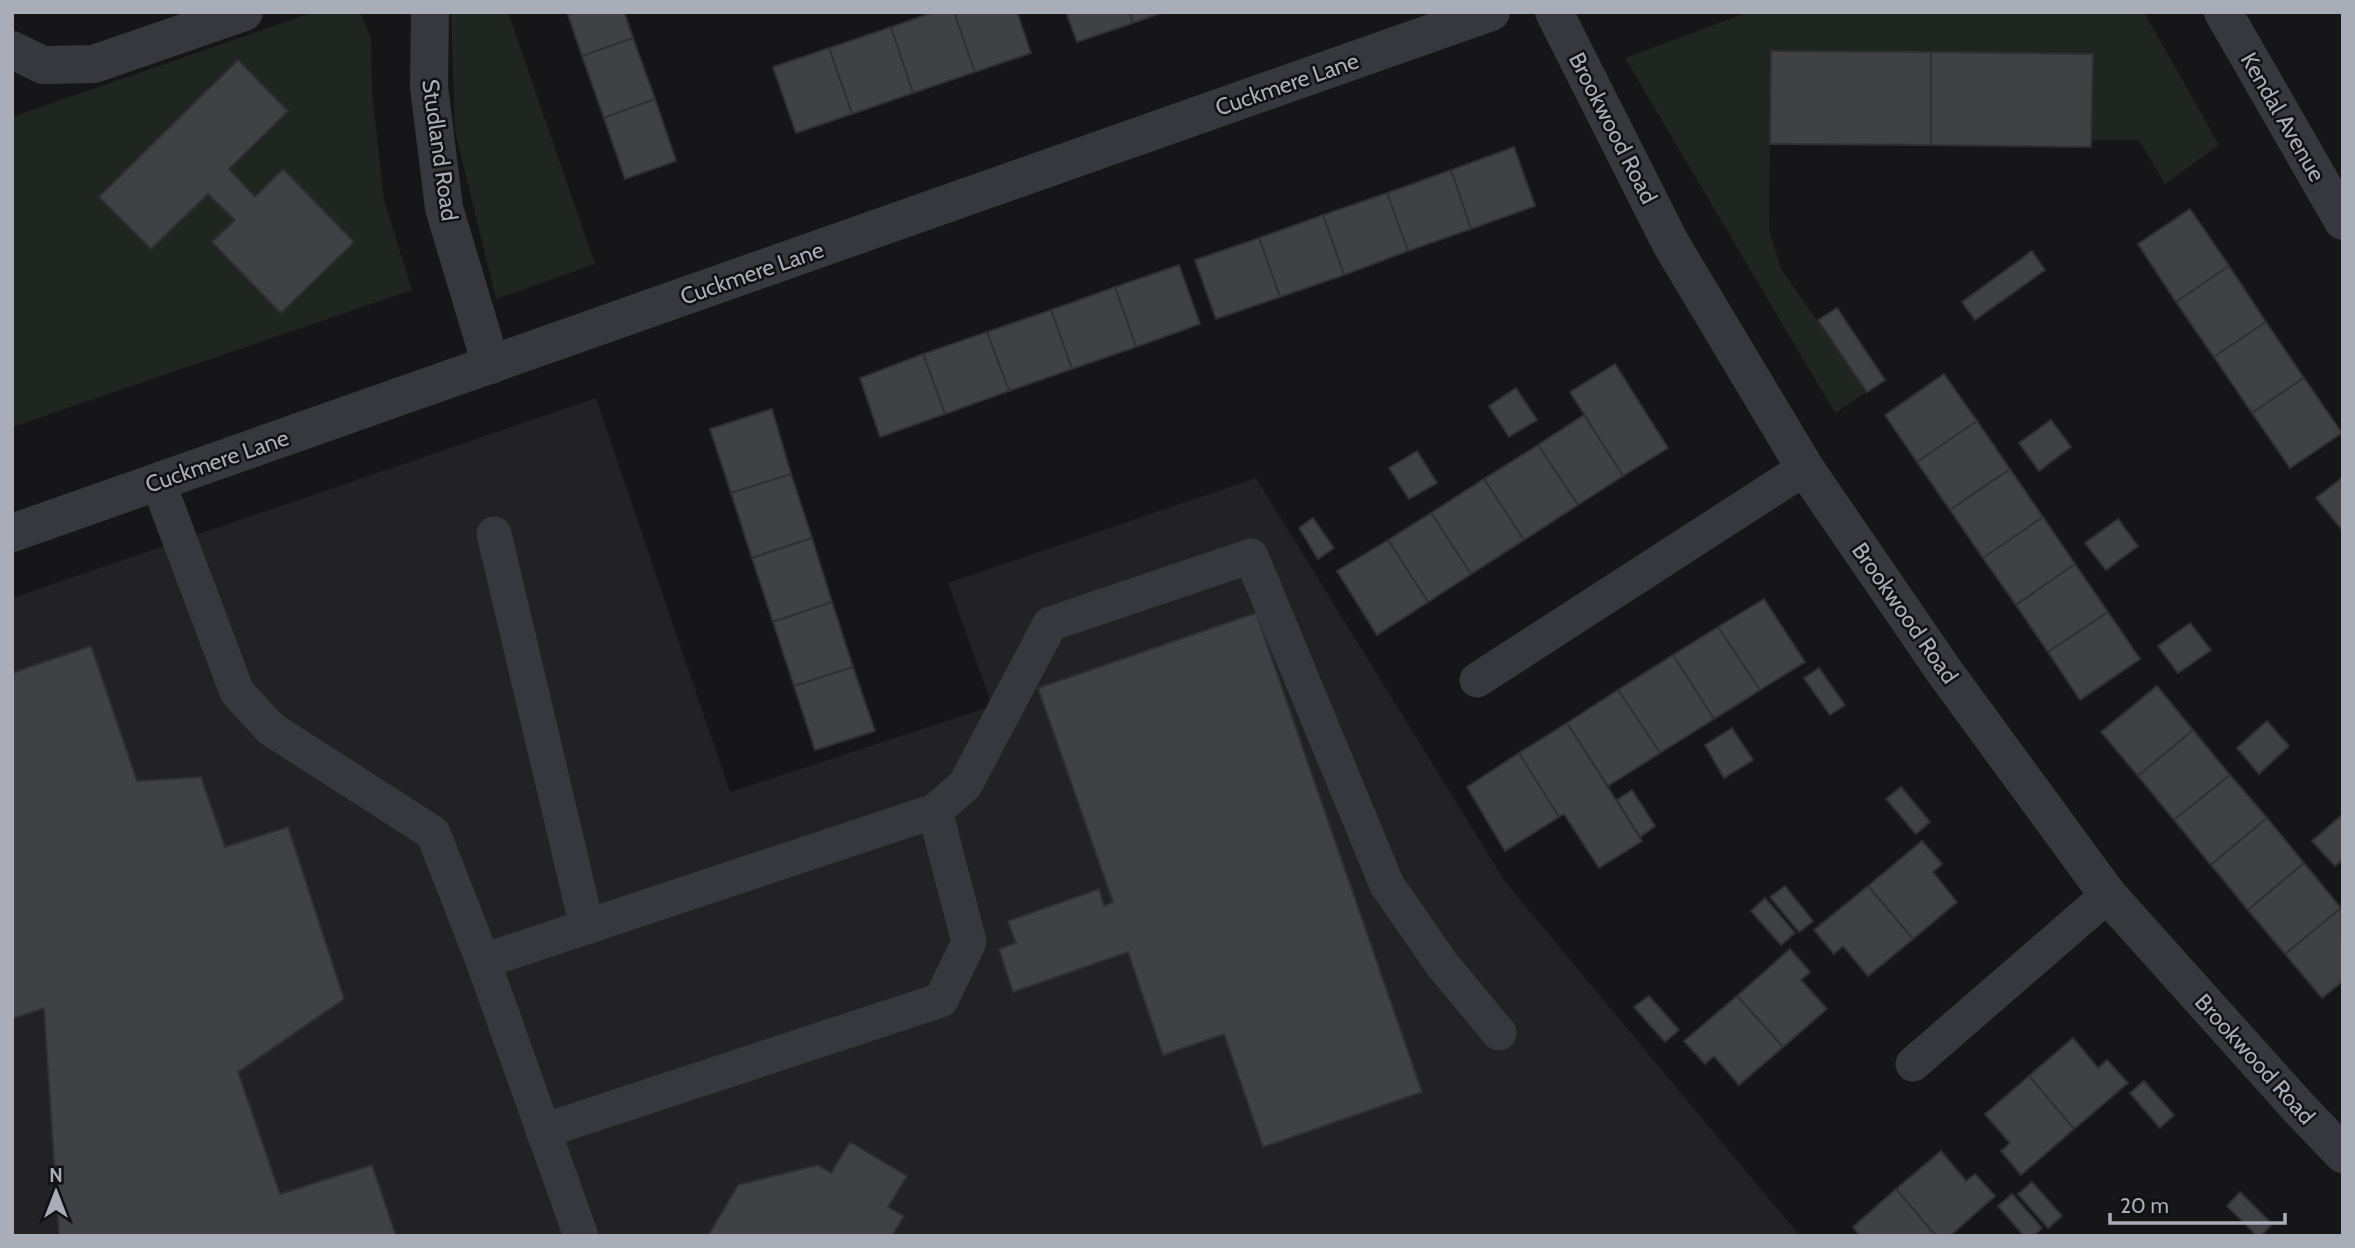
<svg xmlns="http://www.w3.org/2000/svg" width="2355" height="1248" viewBox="0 0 2355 1248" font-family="Cabin,sans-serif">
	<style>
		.built { fill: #222225 }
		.green { fill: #1e261f }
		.building { fill: #404145; stroke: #303034; stroke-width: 2 }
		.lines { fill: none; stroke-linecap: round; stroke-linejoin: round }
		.lane { stroke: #37383d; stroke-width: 35 }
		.street { stroke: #37383d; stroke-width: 38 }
		.labels { text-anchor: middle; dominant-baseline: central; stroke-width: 5; stroke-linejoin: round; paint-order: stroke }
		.street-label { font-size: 23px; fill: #a8adb8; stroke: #111113 }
	</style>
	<rect width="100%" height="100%" fill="#161618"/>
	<path class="built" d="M 596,398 L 730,792 L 992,706 L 948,583 L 1256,478 L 1506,883 L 1800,1236 L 12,1236 L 12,598 Z"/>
	<g class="green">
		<path d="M 314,12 L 360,13 L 371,38 L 372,92 L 384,200 L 412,290 L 12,427 L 12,117 Z"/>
		<path d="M 451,12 L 508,12 L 595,264 L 496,299 L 455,131 Z"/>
		<path d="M 1749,12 L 2144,12 L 2219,145 L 2165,184 L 2139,140 L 2092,140 L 2092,54 L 1771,51 L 1769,230 L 1781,269 L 1867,392 L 1835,413 L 1625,58 Z"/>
	</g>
	<g class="building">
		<path d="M 567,12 L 624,12 L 633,38 L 582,56 Z"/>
		<path d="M 934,12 L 954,12 L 975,72 L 913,93 L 891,27 Z"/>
		<path d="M 954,12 L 1017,12 L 1031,53 L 975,72 Z"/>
		<path d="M 1066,12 L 1130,12 L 1133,23 L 1077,42 Z"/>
		<path d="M 1130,12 L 1164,12 L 1133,23 Z"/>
		<path d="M 891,27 L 913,93 L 852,114 L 829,48 Z"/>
		<path d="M 633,38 L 655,99 L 604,118 L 582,56 Z"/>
		<path d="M 829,48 L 852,114 L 796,133 L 773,67 Z"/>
		<path d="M 1771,51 L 1931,52 L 1931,145 L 1770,144 Z"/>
		<path d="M 1931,52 L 2093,54 L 2091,147 L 1931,145 Z"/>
		<path d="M 238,60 L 288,111 L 229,169 L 255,197 L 283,169 L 354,242 L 281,313 L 212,242 L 235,220 L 208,194 L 151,249 L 99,197 Z"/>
		<path d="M 655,99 L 676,161 L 625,179 L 604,118 Z"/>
		<path d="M 1514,147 L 1535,206 L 1471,229 L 1451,170 Z"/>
		<path d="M 1451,170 L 1471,229 L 1408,251 L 1387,193 Z"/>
		<path d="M 1387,193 L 1408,251 L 1344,275 L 1323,215 Z"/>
		<path d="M 2190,209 L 2229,266 L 2176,302 L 2138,244 Z"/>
		<path d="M 1323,215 L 1344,275 L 1280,297 L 1259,238 Z"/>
		<path d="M 1259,238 L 1280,297 L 1216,319 L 1195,260 Z"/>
		<path d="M 2032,251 L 2045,270 L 1975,320 L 1962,302 Z"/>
		<path d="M 1179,265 L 1200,324 L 1136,347 L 1115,287 Z"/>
		<path d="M 2229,266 L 2266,322 L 2214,357 L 2176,302 Z"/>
		<path d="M 1115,287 L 1136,347 L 1072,369 L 1051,310 Z"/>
		<path d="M 1837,308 L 1885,380 L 1867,392 L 1818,320 Z"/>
		<path d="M 1051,310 L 1072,369 L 1009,391 L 987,332 Z"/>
		<path d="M 2266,322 L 2304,378 L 2252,413 L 2214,357 Z"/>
		<path d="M 987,332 L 1009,391 L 945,414 L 923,354 Z"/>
		<path d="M 923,354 L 945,414 L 880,437 L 860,378 Z"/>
		<path d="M 1615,364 L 1668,448 L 1623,476 L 1570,392 Z"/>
		<path d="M 1944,374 L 1977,421 L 1917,462 L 1885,415 Z"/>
		<path d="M 2304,378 L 2342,433 L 2290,468 L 2252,413 Z"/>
		<path d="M 1516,388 L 1537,420 L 1509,437 L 1489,406 Z"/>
		<path d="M 772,409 L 791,474 L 731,493 L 710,429 Z"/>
		<path d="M 1584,415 L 1623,476 L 1578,505 L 1538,445 Z"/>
		<path d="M 2051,420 L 2071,447 L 2039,471 L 2019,443 Z"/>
		<path d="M 1977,421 L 2010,469 L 1950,510 L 1917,462 Z"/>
		<path d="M 1538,445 L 1578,505 L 1524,540 L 1484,479 Z"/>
		<path d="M 1417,451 L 1437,483 L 1409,499 L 1389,468 Z"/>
		<path d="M 2010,469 L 2043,517 L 1983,558 L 1950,510 Z"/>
		<path d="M 791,474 L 812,538 L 752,558 L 731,493 Z"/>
		<path d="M 2343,477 L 2343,531 L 2316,498 Z"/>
		<path d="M 1484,479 L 1524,540 L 1471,574 L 1431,513 Z"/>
		<path d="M 1431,513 L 1471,574 L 1428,602 L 1388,540 Z"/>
		<path d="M 2043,517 L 2075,564 L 2016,605 L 1983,558 Z"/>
		<path d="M 1313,518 L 1334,548 L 1318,559 L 1299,528 Z"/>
		<path d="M 2118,519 L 2138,546 L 2106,570 L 2085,543 Z"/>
		<path d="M 812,538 L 832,602 L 773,622 L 752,558 Z"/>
		<path d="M 1388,540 L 1428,602 L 1377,635 L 1337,571 Z"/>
		<path d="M 2075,564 L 2108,612 L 2048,652 L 2016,605 Z"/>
		<path d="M 1764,599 L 1805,662 L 1760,690 L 1718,627 Z"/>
		<path d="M 832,602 L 853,667 L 794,686 L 773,622 Z"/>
		<path d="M 2108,612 L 2140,659 L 2080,700 L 2048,652 Z"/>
		<path d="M 1256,613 L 1422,1092 L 1263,1147 L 1224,1034 L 1163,1055 L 1128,952 L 1013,992 L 999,949 L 1016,943 L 1008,921 L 1099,889 L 1104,906 L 1113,902 L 1038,688 Z"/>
		<path d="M 2190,623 L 2211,650 L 2178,673 L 2158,646 Z"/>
		<path d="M 1718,627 L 1760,690 L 1714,719 L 1673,655 Z"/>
		<path d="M 91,646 L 137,781 L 201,777 L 225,847 L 288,827 L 344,999 L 238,1072 L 280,1194 L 372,1165 L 396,1236 L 59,1236 L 44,1008 L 12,1019 L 12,673 Z"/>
		<path d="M 1673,655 L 1714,719 L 1660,753 L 1618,690 Z"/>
		<path d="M 853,667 L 875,731 L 815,750 L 794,686 Z"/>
		<path d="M 1819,668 L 1845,705 L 1830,715 L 1804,678 Z"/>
		<path d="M 2157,686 L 2193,730 L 2138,776 L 2101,732 Z"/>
		<path d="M 1618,690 L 1660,753 L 1608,786 L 1567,723 Z"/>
		<path d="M 2267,721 L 2289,746 L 2259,774 L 2237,748 Z"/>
		<path d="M 1567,723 L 1642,841 L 1599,868 L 1564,814 L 1559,817 L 1519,753 Z"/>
		<path d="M 1732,728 L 1753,760 L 1724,778 L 1705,745 Z"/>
		<path d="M 2193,730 L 2230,775 L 2174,820 L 2138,776 Z"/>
		<path d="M 1519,753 L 1559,817 L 1505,851 L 1467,787 Z"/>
		<path d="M 2230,775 L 2267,818 L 2211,865 L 2174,820 Z"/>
		<path d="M 1901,787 L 1930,822 L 1916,834 L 1886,799 Z"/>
		<path d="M 1632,790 L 1655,826 L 1640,837 L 1617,800 Z"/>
		<path d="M 2342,815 L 2343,859 L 2335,866 L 2312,841 Z"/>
		<path d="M 2267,818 L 2304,863 L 2248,910 L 2211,865 Z"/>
		<path d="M 1922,841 L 1942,864 L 1933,872 L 1957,902 L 1913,939 L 1868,886 Z"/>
		<path d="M 2304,863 L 2341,908 L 2285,954 L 2248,910 Z"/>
		<path d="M 1785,886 L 1813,921 L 1799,932 L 1770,897 Z"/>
		<path d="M 1868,886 L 1913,939 L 1868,976 L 1843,946 L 1834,954 L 1814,930 Z"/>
		<path d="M 1765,898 L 1795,933 L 1781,945 L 1751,911 Z"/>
		<path d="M 2341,908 L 2343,981 L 2322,998 L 2285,954 Z"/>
		<path d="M 1790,949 L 1810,972 L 1801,980 L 1827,1009 L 1783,1047 L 1737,996 Z"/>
		<path d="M 1649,996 L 1679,1030 L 1665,1042 L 1634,1007 Z"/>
		<path d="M 1737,996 L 1783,1047 L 1739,1085 L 1714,1056 L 1705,1064 L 1684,1041 Z"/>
		<path d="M 2073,1038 L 2098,1068 L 2107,1060 L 2128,1083 L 2074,1129 L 2029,1076 Z"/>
		<path d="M 2029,1076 L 2074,1129 L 2021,1175 L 2001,1151 L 2010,1143 L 1985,1114 Z"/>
		<path d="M 2144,1081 L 2174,1115 L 2160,1128 L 2130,1093 Z"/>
		<path d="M 850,1142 L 907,1176 L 888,1207 L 904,1216 L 892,1236 L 708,1236 L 738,1185 L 818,1165 L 831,1173 Z"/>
		<path d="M 1941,1151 L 1966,1181 L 1975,1174 L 1995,1196 L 1950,1236 L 1936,1236 L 1896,1189 Z"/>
		<path d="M 2032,1182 L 2062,1216 L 2048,1228 L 2018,1194 Z"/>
		<path d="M 1896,1189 L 1936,1236 L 1860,1236 L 1853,1227 Z"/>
		<path d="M 2240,1192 L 2272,1224 L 2261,1236 L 2257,1236 L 2227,1206 Z"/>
		<path d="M 2012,1194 L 2042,1228 L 2034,1236 L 2024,1236 L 1998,1206 Z"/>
	</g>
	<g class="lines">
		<g class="lane">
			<path d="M 158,482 L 237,692 L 271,729 L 433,833 L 483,961 L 581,1236"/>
			<path d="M 494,534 L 587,927"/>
			<path d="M 1477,680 L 1805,468"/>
			<path d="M 483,961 L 935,811 L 965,785 L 1050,624 L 1251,556 L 1387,885 L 1441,963 L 1499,1033"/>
			<path d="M 1913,1064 L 2108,895"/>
			<path d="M 543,1131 L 941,1000 L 969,942 L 935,811"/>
		</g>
		<g class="street">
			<path d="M 430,12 L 429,87 L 444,208 L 491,365"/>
			<path d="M 1554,12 L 1671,244 L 1805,468 L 1944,671 L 2108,895 L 2299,1108 L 2343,1154"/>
			<path d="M 2223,12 L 2343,221"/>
			<path d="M 12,50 L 43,65 L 94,64 L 244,12"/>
			<path d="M 12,533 L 1491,12"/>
		</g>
	</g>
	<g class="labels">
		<g class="street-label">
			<text transform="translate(1287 84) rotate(-19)">Cuckmere Lane</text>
			<text transform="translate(2283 117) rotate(60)">Kendal Avenue</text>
			<text transform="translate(1613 128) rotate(63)">Brookwood Road</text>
			<text transform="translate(440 150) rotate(82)">Studland Road</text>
			<text transform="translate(752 273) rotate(-19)">Cuckmere Lane</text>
			<text transform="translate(217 461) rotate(-19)">Cuckmere Lane</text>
			<text transform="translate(1905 613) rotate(55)">Brookwood Road</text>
			<text transform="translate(2255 1059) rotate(48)">Brookwood Road</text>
		</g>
	</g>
	<rect width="2355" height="1248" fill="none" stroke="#a8adb8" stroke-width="28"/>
	<g transform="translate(56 1192)" stroke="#111113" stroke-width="5" paint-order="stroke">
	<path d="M0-5L12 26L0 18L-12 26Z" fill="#a8adb8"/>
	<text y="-10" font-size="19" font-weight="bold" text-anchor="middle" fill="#a8adb8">N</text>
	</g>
	<path d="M2110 1213v10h175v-10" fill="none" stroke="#a8adb8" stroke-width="3.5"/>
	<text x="2120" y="1213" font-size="21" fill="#a8adb8" stroke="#111113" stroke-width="5" paint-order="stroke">20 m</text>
</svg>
